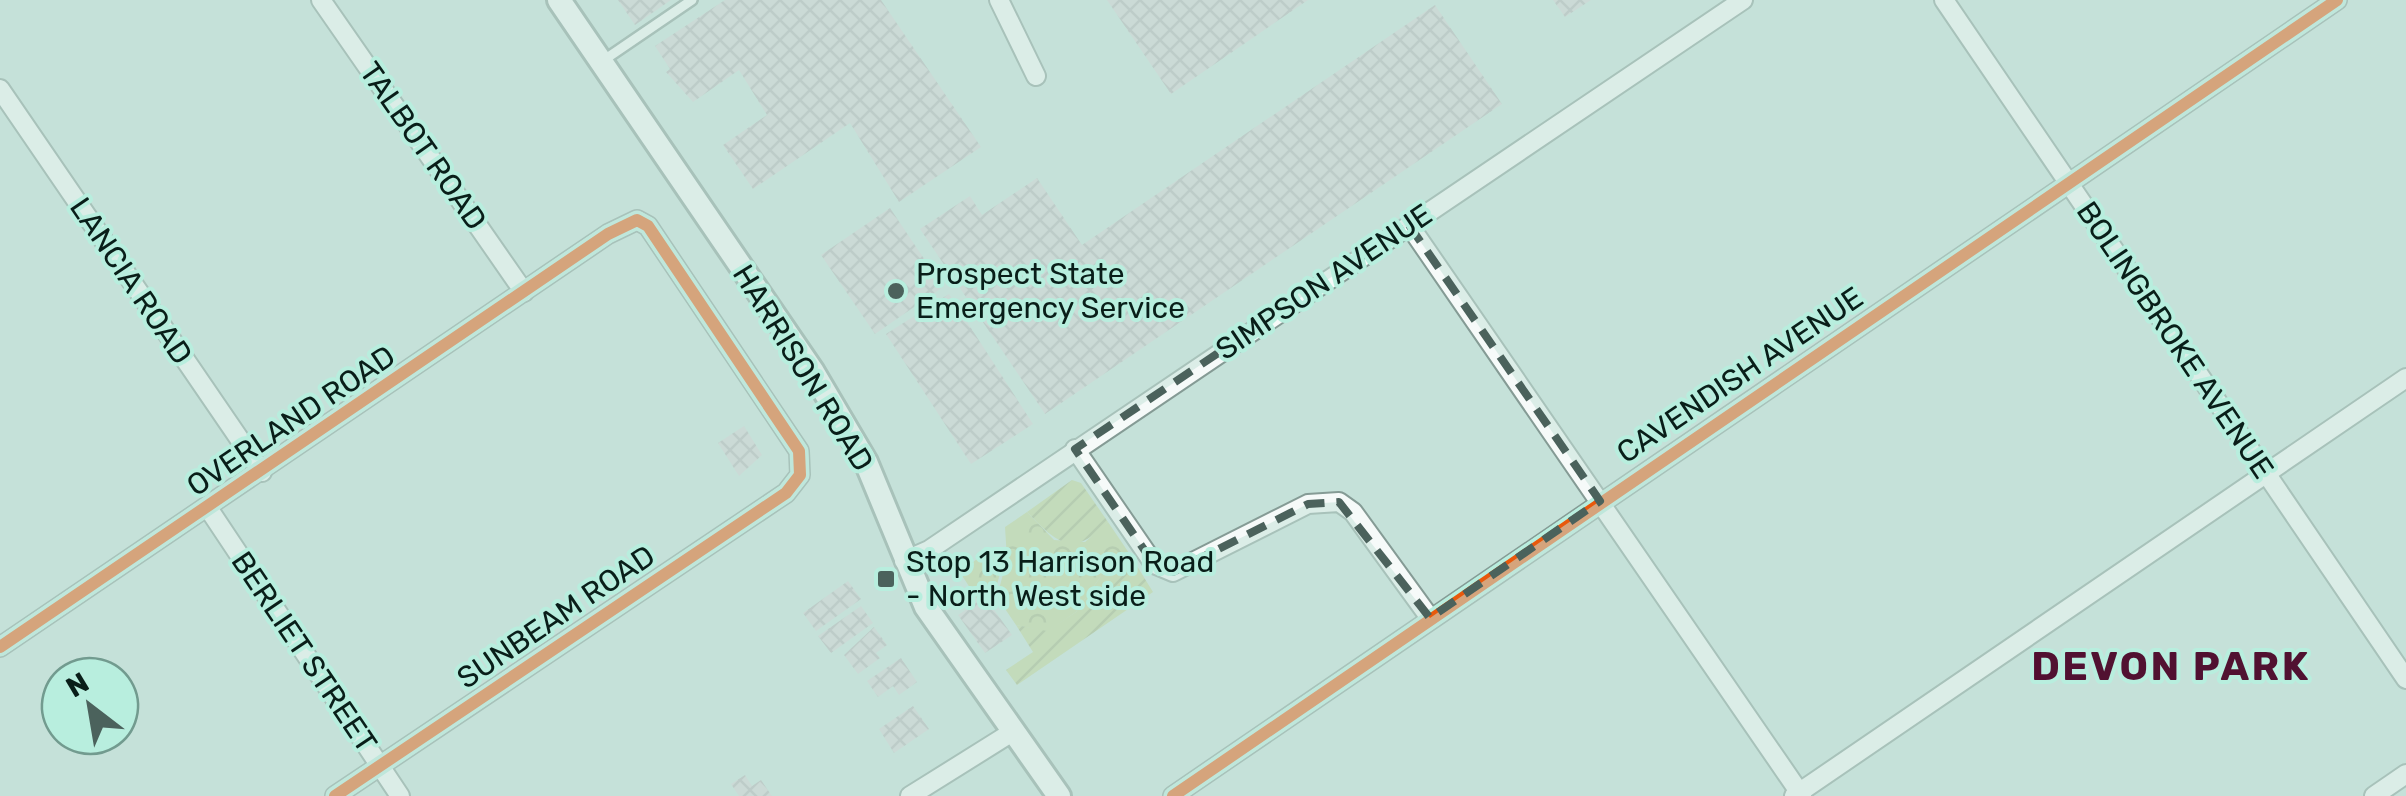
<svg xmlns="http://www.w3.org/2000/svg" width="2406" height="796" viewBox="0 0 2406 796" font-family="Rubik,sans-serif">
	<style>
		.park { fill: url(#park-crowns) }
		.garden { fill: url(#garden-furrows) }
		.building { fill: url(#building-cross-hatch) }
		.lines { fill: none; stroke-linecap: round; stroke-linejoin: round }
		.service-casing { stroke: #859b95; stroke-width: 14 }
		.minor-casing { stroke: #859b95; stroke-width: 22 }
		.tertiary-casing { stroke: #859b95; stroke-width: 28 }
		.service { stroke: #f6faf9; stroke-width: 9 }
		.minor { stroke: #f6faf9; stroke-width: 18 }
		.tertiary { stroke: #f6faf9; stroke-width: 22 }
		.cycleway-casing { stroke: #b8eede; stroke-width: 19 }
		.cycleway { stroke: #e8590c; stroke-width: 12 }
		.marked { fill: none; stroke: #4b625c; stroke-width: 8; stroke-dasharray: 20 12; stroke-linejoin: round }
		.poi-dot { fill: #4b625c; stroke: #b8eede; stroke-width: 4 }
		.labels { text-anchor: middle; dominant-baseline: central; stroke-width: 8; stroke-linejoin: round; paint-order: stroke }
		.street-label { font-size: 30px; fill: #091e19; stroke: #b8eede }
		.poi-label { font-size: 30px; fill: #091e19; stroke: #b8eede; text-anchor: start }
		.district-label { font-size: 40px; font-weight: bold; letter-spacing: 2.5px; fill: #511131; stroke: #b8eede }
	</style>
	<defs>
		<pattern id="park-crowns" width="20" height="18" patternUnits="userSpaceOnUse" patternTransform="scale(2.5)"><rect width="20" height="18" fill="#c0d298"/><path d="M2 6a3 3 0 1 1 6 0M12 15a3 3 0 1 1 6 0" fill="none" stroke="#a4b482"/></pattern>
		<pattern id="garden-furrows" width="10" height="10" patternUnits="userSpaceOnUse" patternTransform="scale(2.5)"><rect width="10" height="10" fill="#c0d298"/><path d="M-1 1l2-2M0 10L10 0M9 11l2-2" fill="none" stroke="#a4b482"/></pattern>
		<pattern id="building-cross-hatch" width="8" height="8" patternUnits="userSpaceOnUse" patternTransform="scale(2.5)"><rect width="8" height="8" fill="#d3d0d3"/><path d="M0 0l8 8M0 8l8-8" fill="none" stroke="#b4b2b5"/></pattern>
	</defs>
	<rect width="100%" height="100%" fill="#c5e1d9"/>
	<g class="park">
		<path d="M 1027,512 L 1054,540 L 1085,542 L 1108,522 L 1129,553 L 1103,573 L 1076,612 L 1047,632 L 1016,625 L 997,597 L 1007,559 L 1005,527 Z"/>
		<path d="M 988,552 L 1001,570 L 996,588 L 978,600 L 959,571 Z"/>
	</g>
	<g class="garden">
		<path d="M 1072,480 L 1081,483 L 1108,522 C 1073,559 1057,543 1027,512 Z"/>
		<path d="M 1129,553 L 1153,592 L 1017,685 L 1006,670 L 1033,652 L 1016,625 L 1047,631 L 1076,612 L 1103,573 Z"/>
	</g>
	<g class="building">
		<path d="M 618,0 L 671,0 L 635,25 Z"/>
		<path d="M 725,0 L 881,0 L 981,147 L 899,202 L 850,123 L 753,189 L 723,145 L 767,115 L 739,70 L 693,102 L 666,72 L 670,69 L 655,46 Z"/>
		<path d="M 1107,0 L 1308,0 L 1171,94 Z"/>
		<path d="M 1553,0 L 1591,0 L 1565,17 Z"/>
		<path d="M 1435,5 L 1502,104 L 1045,414 L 920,229 L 970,196 L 982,215 L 1037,178 L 1082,245 Z"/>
		<path d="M 890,208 L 943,287 L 875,334 L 821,255 Z"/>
		<path d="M 949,294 L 1033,424 L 971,464 L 886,334 Z"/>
		<path d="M 744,426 L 762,455 L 739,476 L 718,443 Z"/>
		<path d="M 848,581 L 861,599 L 816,631 L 803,613 Z"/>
		<path d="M 985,597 L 1012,635 L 985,653 L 958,615 Z"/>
		<path d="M 861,606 L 873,623 L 831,653 L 818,636 Z"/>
		<path d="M 874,627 L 887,645 L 876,653 L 880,658 L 858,674 L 844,655 Z"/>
		<path d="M 901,658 L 917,682 L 899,695 L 893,686 L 878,697 L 867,681 Z"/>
		<path d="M 913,706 L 929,729 L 894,753 L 879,729 Z"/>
		<path d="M 745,775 L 752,786 L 761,780 L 772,796 L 739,796 L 731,784 Z"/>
	</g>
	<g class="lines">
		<defs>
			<path id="service" d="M 604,60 L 692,0"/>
			<g id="minor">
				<path d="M 321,0 L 524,292"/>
				<path d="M 999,0 L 1036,76"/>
				<path d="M 1944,0 L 2406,679"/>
				<path d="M 0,89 L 262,472"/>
				<path d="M 1409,225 L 1802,796"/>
				<path d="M 1075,449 L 1154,564 L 1173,572 L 1308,504 L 1339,502 L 1353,512 L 1430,618"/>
				<path d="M 208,508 L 400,796"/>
				<path d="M 904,561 L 929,550 L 1743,0"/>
				<path d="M 0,647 L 608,234 L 637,220 L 648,226 L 799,451 L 800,475 L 786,493 L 335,796"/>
				<path d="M 910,796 L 1014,731"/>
				<path d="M 1173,796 L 2337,0"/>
				<path d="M 1794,796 L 2406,378"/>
				<path d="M 2374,796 L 2406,774"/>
			</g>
			<path id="tertiary" d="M 559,0 L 813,372 L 866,462 L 926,607 L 1059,796"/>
		</defs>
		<use href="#service" class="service-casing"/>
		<use href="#minor" class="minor-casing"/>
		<use href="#tertiary" class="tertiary-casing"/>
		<use href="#service" class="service"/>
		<use href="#minor" class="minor"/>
		<use href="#tertiary" class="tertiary"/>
		<defs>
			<g id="cycleway">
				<path d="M 0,647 L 608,234 L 637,220 L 648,226 L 799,451 L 800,475 L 786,493 L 335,796"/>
				<path d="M 1173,796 L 2337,0"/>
			</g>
		</defs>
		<use href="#cycleway" class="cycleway-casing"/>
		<use href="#cycleway" class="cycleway"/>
	</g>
	<path d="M0 0H2406V796H0ZM 1409,225 L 1600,501 L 1430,618 L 1339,502 L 1308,504 L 1173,572 L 1154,564 L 1075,449 Z" fill="#c5e1d9" fill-opacity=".55" fill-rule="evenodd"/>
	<path class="marked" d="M 1409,225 L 1600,501 L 1430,618 L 1339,502 L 1308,504 L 1173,572 L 1154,564 L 1075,449 Z"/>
	<g class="poi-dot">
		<circle cx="896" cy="291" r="10"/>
		<rect x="876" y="569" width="20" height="20" rx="5"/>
	</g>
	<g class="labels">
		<g class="street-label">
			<text transform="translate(423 146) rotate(55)">TALBOT ROAD</text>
			<text transform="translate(131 281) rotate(56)">LANCIA ROAD</text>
			<text transform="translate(1324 282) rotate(-34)">SIMPSON AVENUE</text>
			<text transform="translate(2175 340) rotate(56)">BOLINGBROKE AVENUE</text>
			<text transform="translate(803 368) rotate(58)">HARRISON ROAD</text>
			<text transform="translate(1740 375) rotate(-34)">CAVENDISH AVENUE</text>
			<text transform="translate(291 421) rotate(-34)">OVERLAND ROAD</text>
			<text transform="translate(556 617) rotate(-34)">SUNBEAM ROAD</text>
			<text transform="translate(304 652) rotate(56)">BERLIET STREET</text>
		</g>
		<g class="poi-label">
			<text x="916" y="274">Prospect State<tspan x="916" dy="34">Emergency Service</tspan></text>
			<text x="906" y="562">Stop 13 Harrison Road<tspan x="906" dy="34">- North West side</tspan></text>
		</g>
		<g class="district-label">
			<text x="2171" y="666">DEVON PARK</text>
		</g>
	</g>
	<g transform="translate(90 706) rotate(329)"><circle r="48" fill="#b8eede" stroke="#729b8f" stroke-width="2.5"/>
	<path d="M0-8L18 38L0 25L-18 38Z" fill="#4b625c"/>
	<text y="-15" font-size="28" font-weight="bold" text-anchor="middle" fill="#091e19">N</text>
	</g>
</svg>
